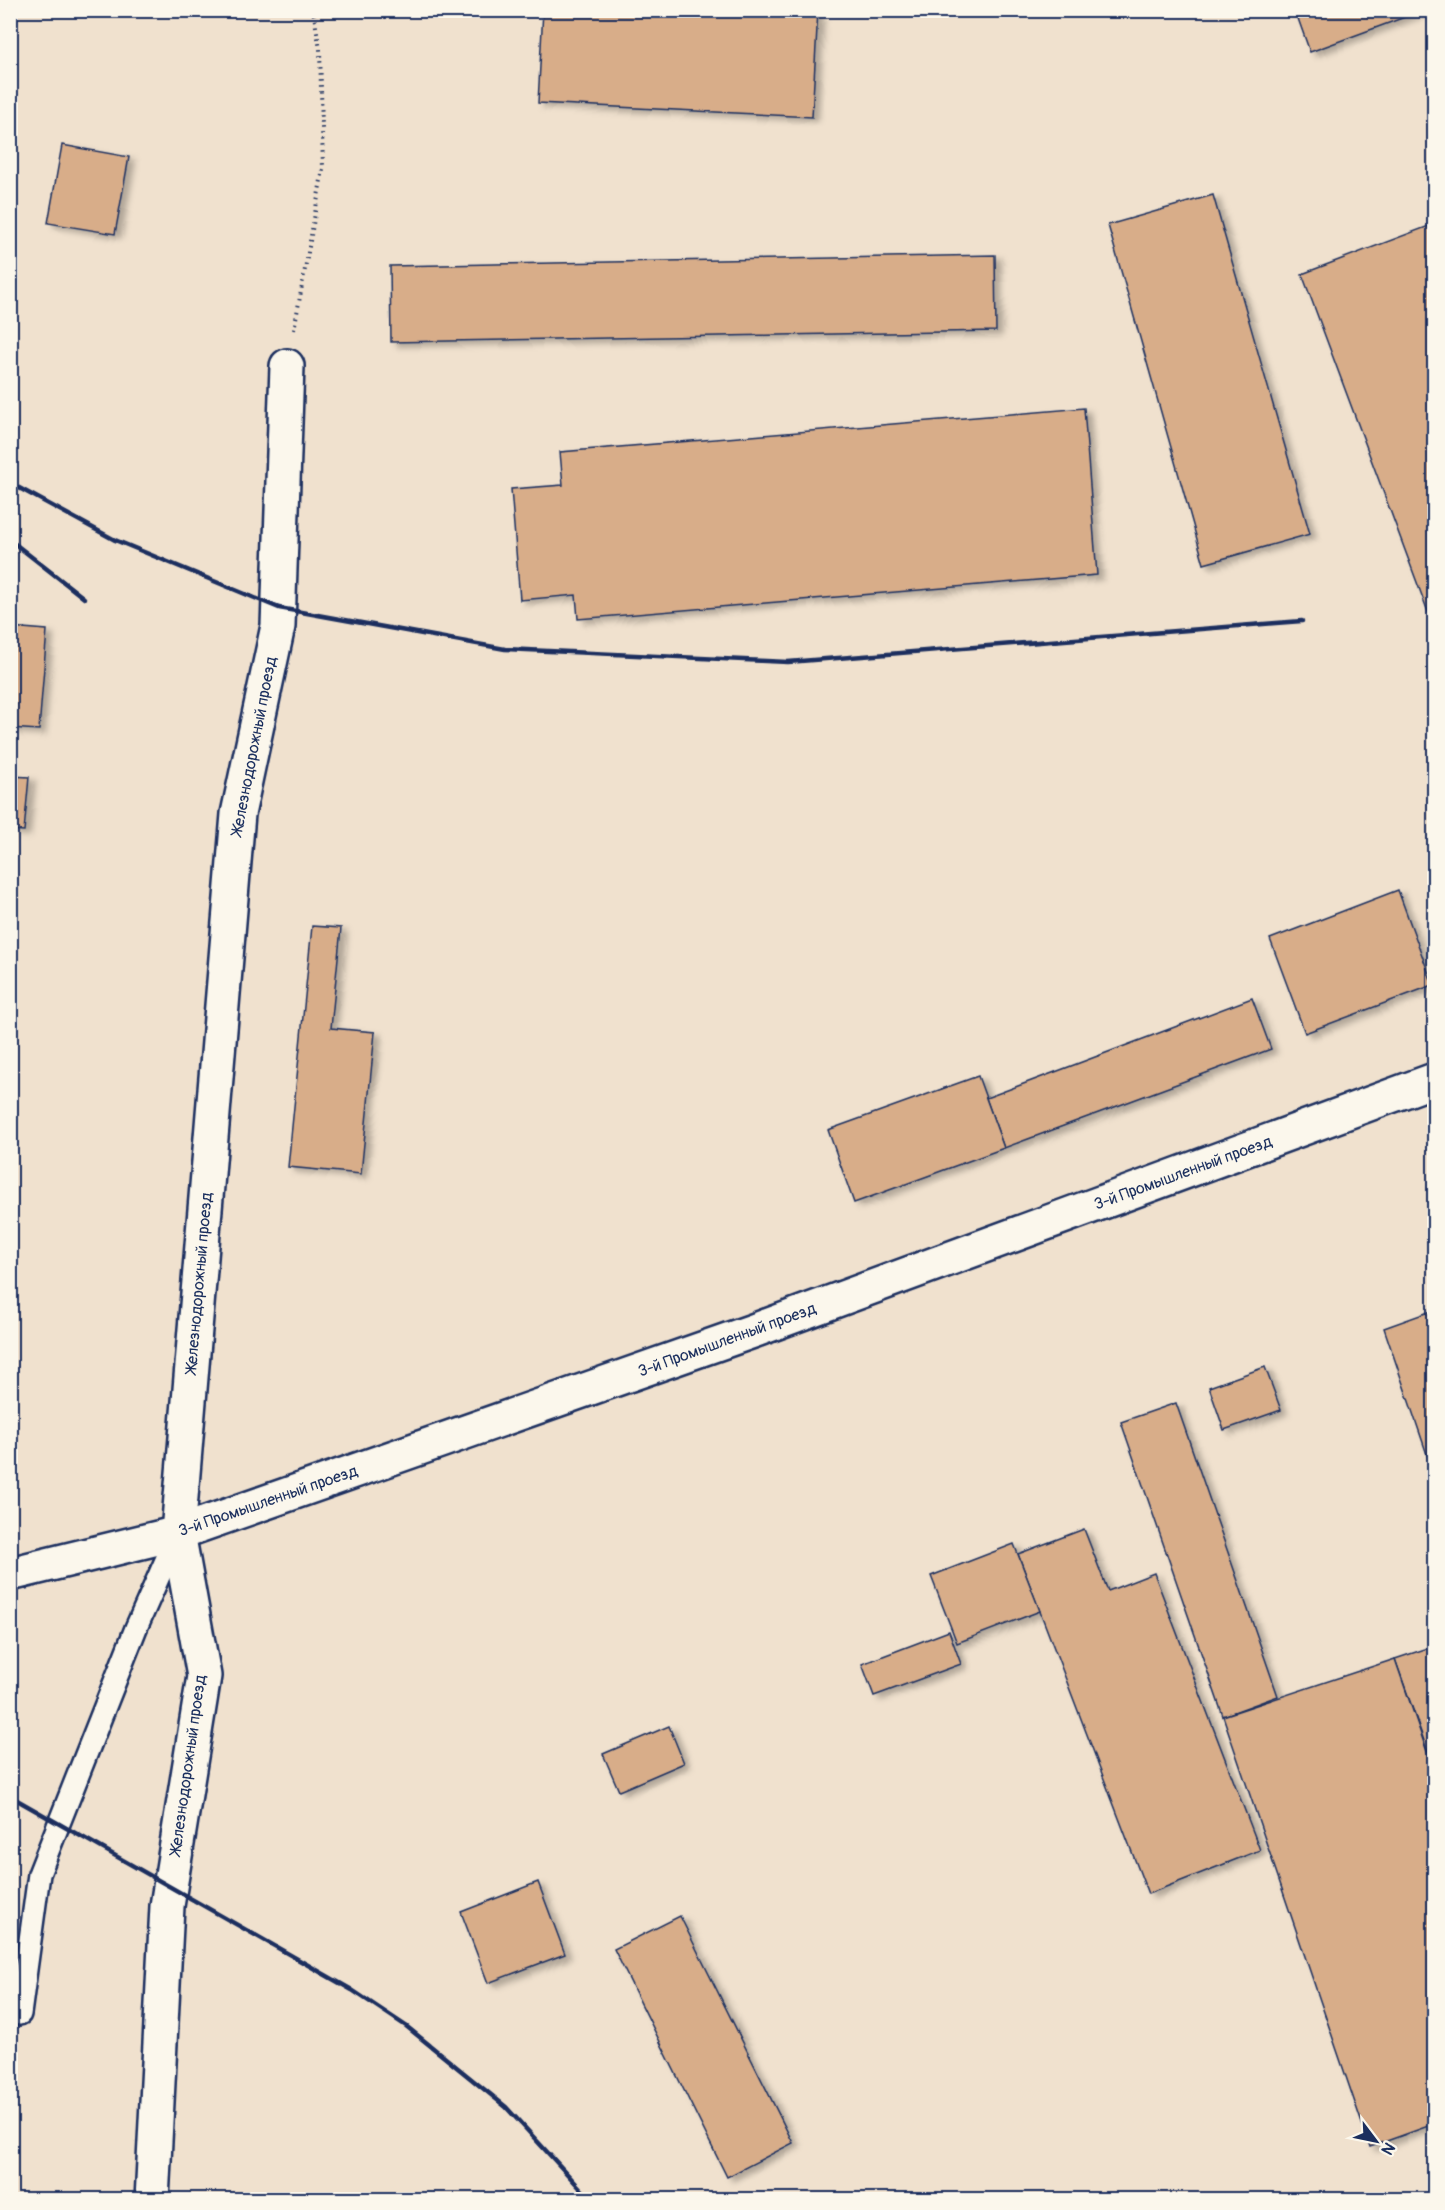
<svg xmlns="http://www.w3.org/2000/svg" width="1445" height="2210" viewBox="0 0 1445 2210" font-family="Pangolin,sans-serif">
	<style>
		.built { fill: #f0e1ce }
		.building { fill: #d8ad89; stroke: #1b2f5e; stroke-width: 1.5; filter: url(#shadow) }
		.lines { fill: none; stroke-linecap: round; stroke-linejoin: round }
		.lane-casing { stroke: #1b2f5e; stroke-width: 26 }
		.street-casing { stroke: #1b2f5e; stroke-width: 38 }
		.path { stroke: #1b2f5e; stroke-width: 4; stroke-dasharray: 1.5 4.5; stroke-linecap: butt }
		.lane { stroke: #fbf7ec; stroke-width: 21 }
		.street { stroke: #fbf7ec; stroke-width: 33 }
		.rail { stroke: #1b2f5e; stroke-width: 4.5 }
		.labels { text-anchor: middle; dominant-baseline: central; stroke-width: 4.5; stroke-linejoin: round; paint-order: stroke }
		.street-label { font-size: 16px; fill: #1b2f5e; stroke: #fbf7ec }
	</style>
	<defs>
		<filter id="shadow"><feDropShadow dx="6" dy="4" stdDeviation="3" flood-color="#0004"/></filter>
	</defs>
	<rect width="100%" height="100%" fill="#fbf7ec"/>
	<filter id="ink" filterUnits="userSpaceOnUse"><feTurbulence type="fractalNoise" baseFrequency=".0167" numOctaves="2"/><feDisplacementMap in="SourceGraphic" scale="12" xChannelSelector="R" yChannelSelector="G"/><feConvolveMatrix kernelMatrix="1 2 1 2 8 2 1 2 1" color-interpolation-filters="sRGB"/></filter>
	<g filter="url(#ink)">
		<rect class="built" x="11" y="11" width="1423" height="2188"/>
		<g class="building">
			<path d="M 543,10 L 818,10 L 812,117 L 538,103 Z"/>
			<path d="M 1295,10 L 1424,10 L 1310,52 Z"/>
			<path d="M 62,145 L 129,157 L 115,234 L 48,223 Z"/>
			<path d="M 1213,195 L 1310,534 L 1204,564 L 1108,225 Z"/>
			<path d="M 1434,224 L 1434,628 L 1302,274 Z"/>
			<path d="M 995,255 L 996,331 L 391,342 L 390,266 Z"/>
			<path d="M 1084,408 L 1097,575 L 578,619 L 576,595 L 520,600 L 511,489 L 563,485 L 560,452 Z"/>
			<path d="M 10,627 L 47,630 L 39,730 L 10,728 Z"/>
			<path d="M 10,776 L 29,777 L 24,831 L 10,830 Z"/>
			<path d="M 1398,890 L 1433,985 L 1305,1033 L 1270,939 Z"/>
			<path d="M 312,926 L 341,928 L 331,1028 L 375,1032 L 361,1174 L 288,1167 Z"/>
			<path d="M 1252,998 L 1271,1049 L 1004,1148 L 986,1098 Z"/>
			<path d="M 978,1076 L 1004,1148 L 854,1203 L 828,1130 Z"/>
			<path d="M 1434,1310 L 1434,1475 L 1384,1328 Z"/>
			<path d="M 1265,1367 L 1281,1410 L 1224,1430 L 1209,1387 Z"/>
			<path d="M 1176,1403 L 1278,1696 L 1223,1716 L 1121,1422 Z"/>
			<path d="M 1084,1529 L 1108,1591 L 1154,1573 L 1260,1850 L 1148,1894 L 1018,1554 Z"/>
			<path d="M 1014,1544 L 1040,1611 L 957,1643 L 931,1576 Z"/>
			<path d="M 949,1631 L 961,1664 L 874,1696 L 862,1664 Z"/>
			<path d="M 1434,1646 L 1434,1749 L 1428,1752 L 1395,1659 Z"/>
			<path d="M 1395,1659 L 1434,1772 L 1434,2124 L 1370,2147 L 1223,1716 Z"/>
			<path d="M 669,1726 L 684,1763 L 619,1791 L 603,1754 Z"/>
			<path d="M 538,1882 L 565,1954 L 488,1983 L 461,1912 Z"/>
			<path d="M 680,1916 L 793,2143 L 727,2177 L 614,1949 Z"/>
		</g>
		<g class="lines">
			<defs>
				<path id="lane" d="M 20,2014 L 39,1874 L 136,1628 L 178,1533"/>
				<g id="street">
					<path d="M 10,1574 L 178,1533 L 753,1331 L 1434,1080"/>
					<path d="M 152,2200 L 167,1906 L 204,1676 L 178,1533 L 238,814 L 278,626 L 287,366"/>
				</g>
			</defs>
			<use href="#lane" class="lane-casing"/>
			<use href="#street" class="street-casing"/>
			<path class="path" d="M 294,330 L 323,169 L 320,49 L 313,10"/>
			<use href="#lane" class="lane"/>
			<use href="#street" class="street"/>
			<g class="rail">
				<path d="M 10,483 L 115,540 L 279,608 L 505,649 L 788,662 L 1302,621"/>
				<path d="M 10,540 L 84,598"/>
				<path d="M 10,1796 L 352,1990 L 406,2026 L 506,2107 L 591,2200"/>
			</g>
		</g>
	</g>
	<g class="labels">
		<g class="street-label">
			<text transform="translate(254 746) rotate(-79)">Железнодорожный проезд</text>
			<text transform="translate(1183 1173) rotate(-20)">3-й Промышленный проезд</text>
			<text transform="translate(199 1283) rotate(-85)">Железнодорожный проезд</text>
			<text transform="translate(727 1340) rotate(-20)">3-й Промышленный проезд</text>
			<text transform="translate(268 1501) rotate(-19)">3-й Промышленный проезд</text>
			<text transform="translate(188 1765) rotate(-82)">Железнодорожный проезд</text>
		</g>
	</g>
	<rect width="1445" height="2210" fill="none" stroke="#fbf7ec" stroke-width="36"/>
	<rect x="18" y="18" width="1409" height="2174" fill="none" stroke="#1b2f5e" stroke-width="2" filter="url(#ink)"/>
	<g transform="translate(1376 2141) rotate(122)" stroke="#fbf7ec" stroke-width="4.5" paint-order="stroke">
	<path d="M0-4.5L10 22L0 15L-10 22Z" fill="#1b2f5e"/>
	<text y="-9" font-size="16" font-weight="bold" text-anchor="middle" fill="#1b2f5e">N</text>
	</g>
</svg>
